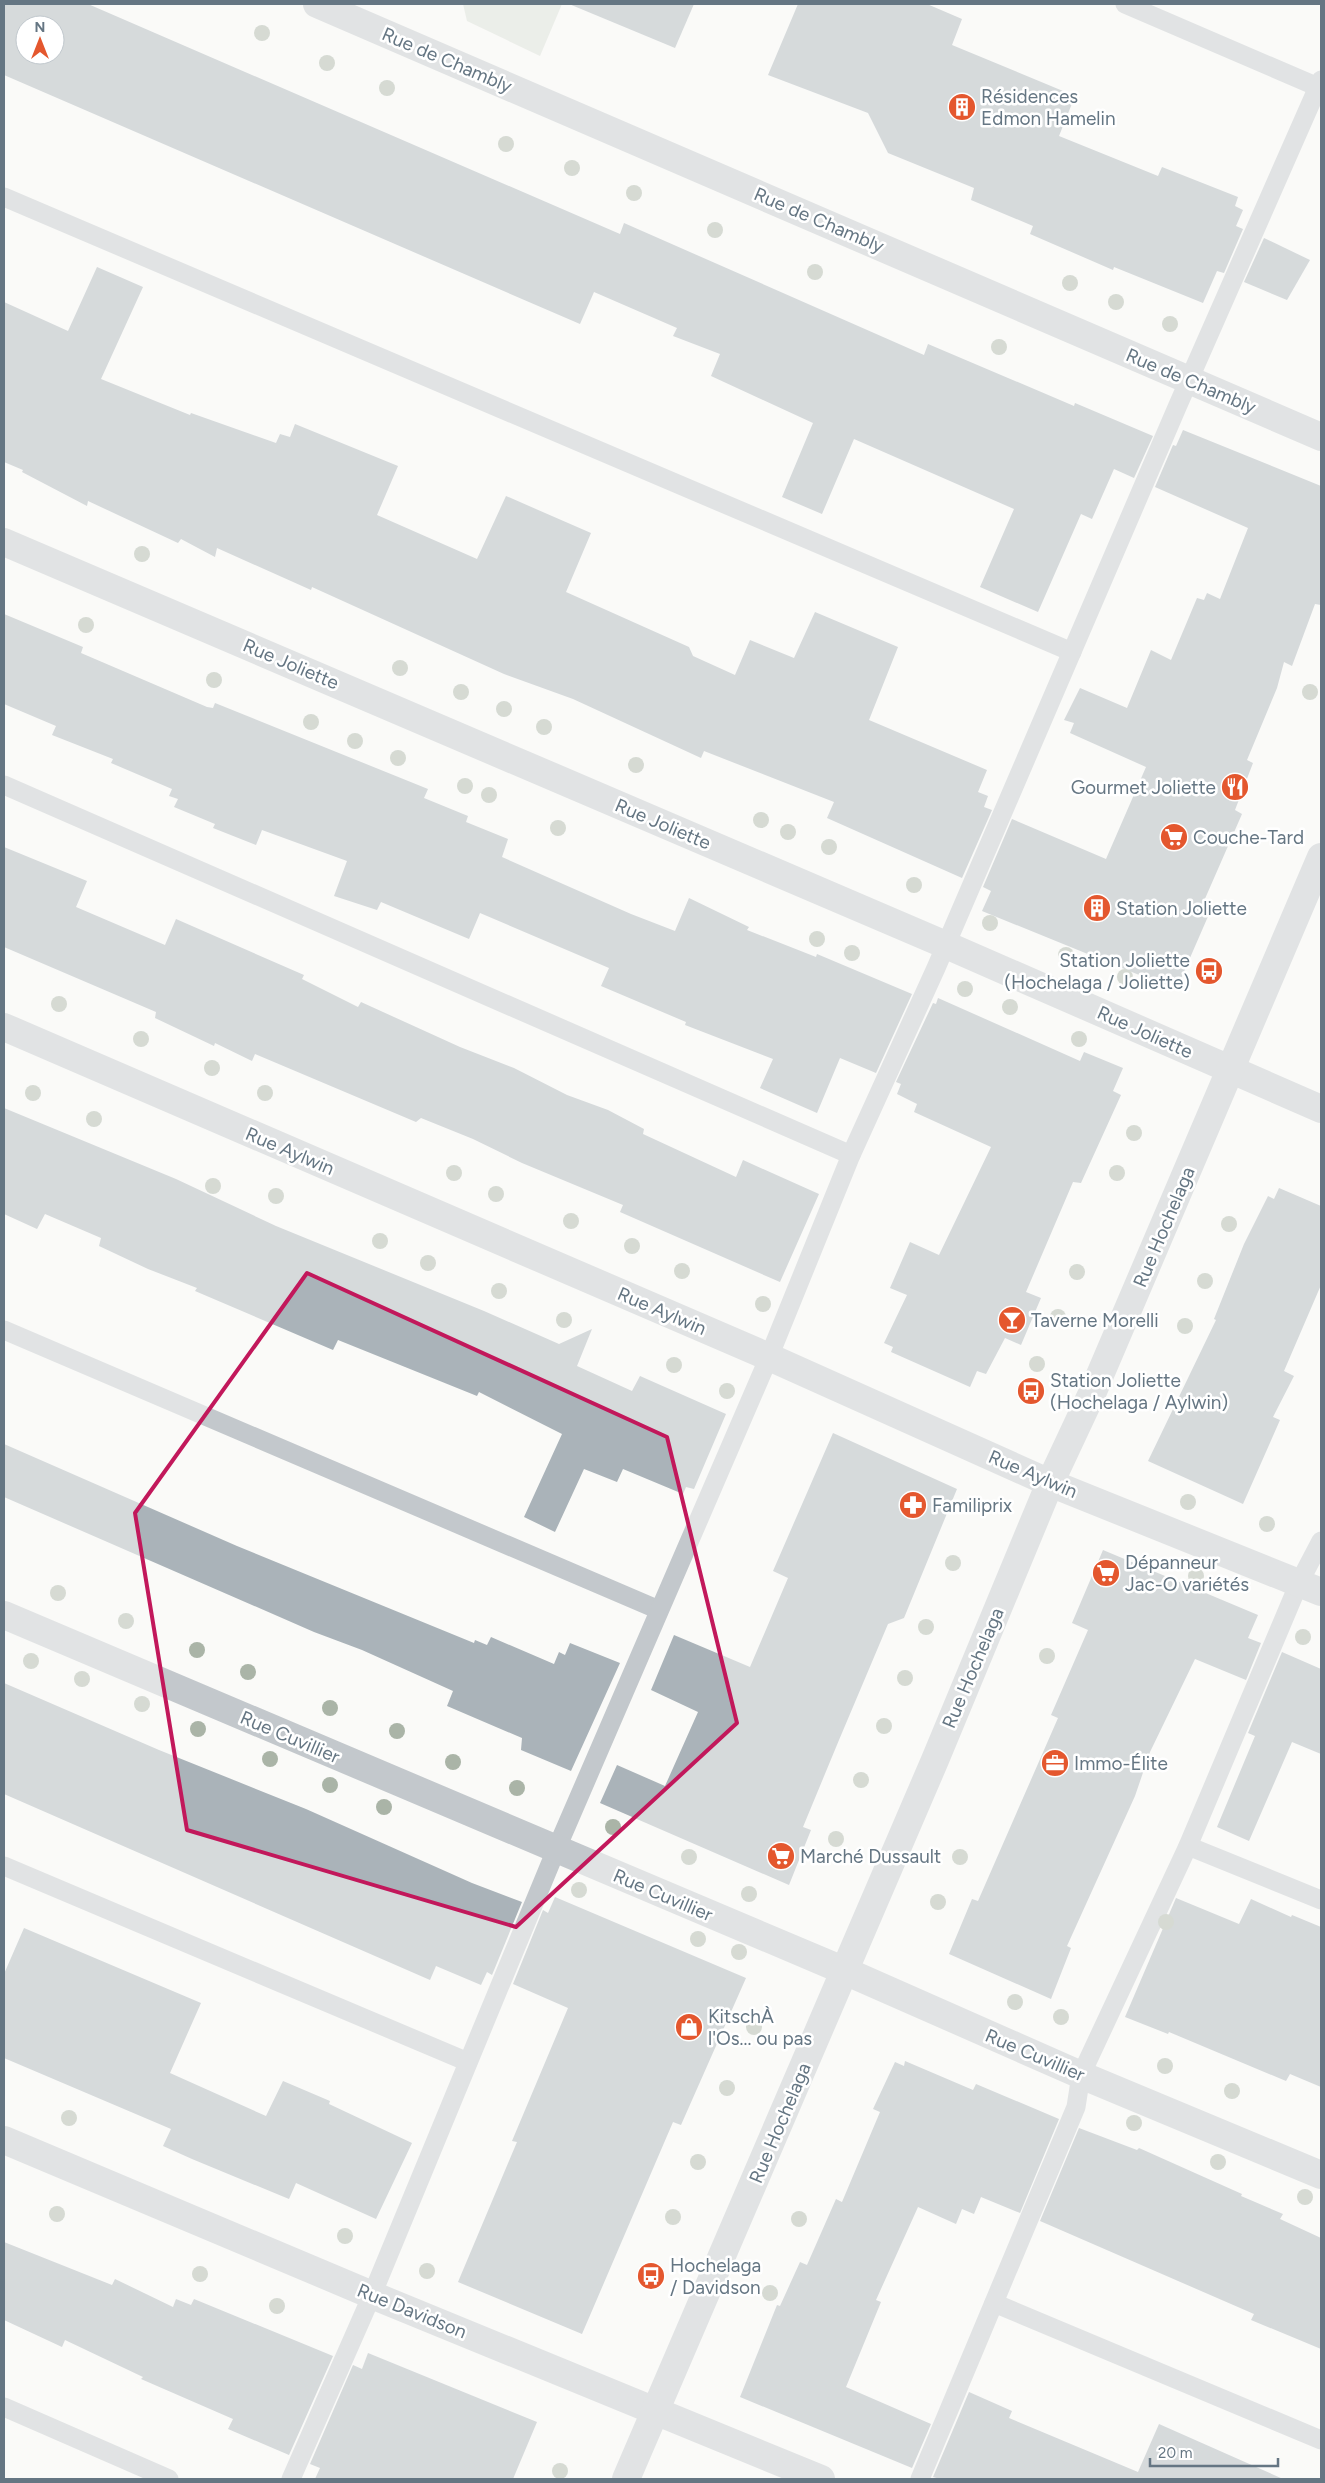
<svg xmlns="http://www.w3.org/2000/svg" width="1325" height="2483" viewBox="0 0 1325 2483" font-family="Figtree,sans-serif">
	<style>
		.green { fill: #dadfd7 }
		.building { fill: #aab3b9; fill-rule: evenodd }
		.lines { fill: none; stroke-linecap: round; stroke-linejoin: round }
		.service { stroke: #c3c8cc; stroke-width: 19 }
		.minor { stroke: #c3c8cc; stroke-width: 28 }
		.tertiary { stroke: #c3c8cc; stroke-width: 28 }
		.tree { fill: #aab4a7 }
		.marked { fill: none; stroke: #c2185b; stroke-width: 4; stroke-linejoin: round }
		.labels { text-anchor: middle; dominant-baseline: central; stroke-width: 5; stroke-linejoin: round; paint-order: stroke }
		.street-label { font-size: 19px; fill: #657683; stroke: #fff }
		.poi-label { font-size: 19px; fill: #657683; stroke: #fff; text-anchor: start }
	</style>
	<rect width="100%" height="100%" fill="#fafaf8"/>
	<path class="green" d="M 463,4 L 562,4 L 540,56 L 467,21 Z"/>
	<g class="building">
		<path d="M 4,4 L 88,4 L 620,234 L 624,223 L 924,355 L 928,344 L 1074,406 L 1075,403 L 1153,436 L 1134,478 L 1114,469 L 1092,519 L 1081,514 L 1038,612 L 980,587 L 1014,509 L 854,439 L 822,514 L 782,497 L 813,423 L 711,376 L 720,354 L 673,336 L 677,328 L 594,292 L 580,324 L 4,75 ZM 25,25 L 55,25 L 55,55 L 25,55 Z"/>
		<path d="M 569,4 L 694,4 L 675,48 Z"/>
		<path d="M 798,4 L 927,4 L 962,19 L 952,45 L 1075,96 L 1059,136 L 1158,176 L 1162,167 L 1238,197 L 1235,206 L 1243,210 L 1236,226 L 1243,229 L 1224,273 L 1217,271 L 1203,303 L 1114,267 L 1113,270 L 1030,234 L 1033,226 L 971,200 L 974,188 L 888,153 L 868,113 L 768,75 Z"/>
		<path d="M 1264,238 L 1310,260 L 1287,300 L 1244,282 Z"/>
		<path d="M 97,267 L 143,287 L 101,379 L 190,415 L 191,413 L 276,443 L 280,434 L 290,437 L 295,424 L 398,466 L 377,515 L 477,559 L 506,496 L 591,533 L 566,592 L 689,647 L 693,656 L 735,675 L 750,640 L 794,658 L 815,612 L 898,647 L 869,720 L 987,770 L 978,792 L 988,796 L 984,807 L 992,810 L 962,878 L 827,818 L 834,802 L 704,751 L 701,758 L 573,699 L 504,674 L 312,587 L 311,590 L 217,548 L 215,557 L 181,539 L 178,543 L 88,501 L 87,506 L 22,472 L 23,470 L 4,462 L 4,302 L 68,331 Z"/>
		<path d="M 1183,430 L 1321,486 L 1321,605 L 1315,604 L 1292,666 L 1284,662 L 1277,688 L 1247,760 L 1253,763 L 1235,810 L 1242,814 L 1204,901 L 1213,905 L 1176,990 L 982,911 L 991,891 L 983,887 L 1012,819 L 1106,859 L 1146,767 L 1070,733 L 1074,723 L 1064,720 L 1080,688 L 1127,708 L 1151,650 L 1171,660 L 1197,598 L 1204,600 L 1207,593 L 1220,599 L 1248,528 L 1155,487 L 1173,445 L 1176,446 Z"/>
		<path d="M 4,614 L 83,647 L 81,653 L 207,707 L 213,708 L 215,703 L 428,789 L 424,798 L 468,816 L 466,822 L 508,839 L 502,857 L 631,914 L 675,931 L 689,898 L 749,927 L 747,930 L 816,957 L 817,954 L 912,994 L 876,1073 L 840,1058 L 817,1113 L 760,1088 L 773,1059 L 685,1025 L 686,1022 L 601,986 L 609,968 L 480,913 L 469,939 L 381,902 L 377,910 L 334,896 L 347,861 L 262,830 L 256,845 L 213,828 L 215,824 L 174,807 L 178,799 L 169,796 L 172,789 L 111,763 L 113,759 L 52,735 L 56,726 L 4,704 Z"/>
		<path d="M 4,847 L 87,881 L 76,907 L 165,945 L 176,919 L 304,975 L 302,979 L 358,1007 L 361,1002 L 460,1047 L 514,1068 L 567,1095 L 608,1110 L 644,1129 L 643,1134 L 736,1177 L 743,1160 L 819,1194 L 780,1282 L 620,1212 L 623,1205 L 522,1163 L 473,1139 L 421,1118 L 416,1122 L 255,1054 L 252,1061 L 215,1043 L 214,1046 L 155,1018 L 156,1012 L 4,947 Z"/>
		<path d="M 938,998 L 1080,1061 L 1084,1052 L 1123,1068 L 1113,1091 L 1121,1095 L 1081,1183 L 1073,1182 L 1026,1292 L 1041,1298 L 1021,1345 L 1005,1338 L 986,1374 L 977,1371 L 970,1387 L 891,1352 L 893,1347 L 884,1343 L 907,1295 L 890,1288 L 910,1242 L 939,1255 L 991,1147 L 914,1112 L 917,1104 L 897,1094 L 901,1084 L 896,1082 L 933,1003 L 936,1004 Z"/>
		<path d="M 4,1108 L 176,1179 L 276,1226 L 484,1311 L 559,1344 L 592,1329 L 577,1366 L 632,1391 L 640,1376 L 726,1414 L 694,1489 L 686,1487 L 683,1494 L 623,1469 L 617,1482 L 584,1469 L 555,1532 L 524,1517 L 562,1434 L 479,1392 L 477,1396 L 338,1340 L 333,1350 L 195,1291 L 197,1288 L 148,1269 L 99,1246 L 101,1238 L 45,1214 L 37,1229 L 4,1214 Z"/>
		<path d="M 1279,1188 L 1321,1206 L 1321,1285 L 1284,1371 L 1294,1376 L 1273,1417 L 1280,1420 L 1243,1504 L 1148,1461 L 1216,1320 L 1214,1319 L 1244,1244 L 1268,1196 L 1274,1199 Z"/>
		<path d="M 833,1433 L 957,1489 L 904,1618 L 888,1624 L 839,1740 L 803,1827 L 811,1830 L 789,1885 L 600,1803 L 617,1765 L 665,1786 L 698,1712 L 651,1690 L 674,1635 L 750,1667 L 788,1578 L 773,1571 Z"/>
		<path d="M 4,1444 L 237,1546 L 474,1643 L 475,1640 L 487,1645 L 491,1637 L 554,1664 L 559,1652 L 565,1655 L 570,1643 L 620,1663 L 571,1771 L 521,1750 L 522,1738 L 447,1706 L 453,1691 L 362,1650 L 314,1632 L 4,1497 Z"/>
		<path d="M 1103,1550 L 1258,1615 L 1248,1638 L 1261,1643 L 1246,1680 L 1195,1659 L 1150,1752 L 1135,1796 L 1067,1946 L 1071,1948 L 1051,1999 L 949,1954 L 972,1899 L 978,1901 L 1058,1718 L 1051,1715 L 1088,1630 L 1072,1623 Z"/>
		<path d="M 1282,1652 L 1321,1669 L 1321,1754 L 1292,1742 L 1249,1841 L 1217,1827 L 1255,1736 L 1248,1733 Z"/>
		<path d="M 4,1683 L 159,1750 L 306,1809 L 472,1883 L 522,1902 L 492,1975 L 487,1972 L 481,1985 L 436,1966 L 430,1980 L 4,1794 Z"/>
		<path d="M 555,1897 L 746,1978 L 681,2125 L 673,2122 L 582,2334 L 458,2282 L 517,2142 L 512,2141 L 568,2008 L 513,1984 L 543,1910 L 548,1913 Z"/>
		<path d="M 1176,1898 L 1239,1924 L 1251,1899 L 1291,1917 L 1292,1915 L 1321,1927 L 1321,2087 L 1290,2074 L 1286,2081 L 1169,2032 L 1168,2034 L 1125,2017 Z"/>
		<path d="M 24,1928 L 201,2003 L 170,2073 L 266,2116 L 283,2081 L 330,2101 L 329,2104 L 412,2143 L 376,2219 L 296,2183 L 289,2199 L 192,2159 L 163,2146 L 171,2129 L 4,2058 L 4,1974 Z"/>
		<path d="M 905,2061 L 973,2090 L 976,2084 L 1059,2119 L 1020,2213 L 981,2197 L 974,2214 L 962,2209 L 956,2224 L 918,2207 L 876,2300 L 881,2302 L 846,2387 L 931,2424 L 912,2468 L 740,2397 L 777,2305 L 780,2306 L 800,2262 L 807,2265 L 836,2199 L 842,2202 L 880,2112 L 873,2109 L 895,2062 L 904,2066 Z"/>
		<path d="M 1079,2128 L 1137,2150 L 1139,2148 L 1242,2194 L 1241,2196 L 1283,2214 L 1280,2219 L 1321,2238 L 1321,2349 L 1251,2320 L 1254,2314 L 1040,2221 Z"/>
		<path d="M 4,2242 L 112,2285 L 115,2279 L 173,2307 L 176,2299 L 191,2305 L 194,2299 L 333,2356 L 289,2455 L 228,2429 L 233,2419 L 141,2379 L 143,2377 L 65,2340 L 62,2347 L 4,2320 Z"/>
		<path d="M 368,2353 L 537,2422 L 513,2479 L 315,2479 L 320,2468 L 310,2464 L 353,2365 L 362,2369 Z"/>
		<path d="M 969,2392 L 1012,2411 L 1009,2418 L 1138,2472 L 1159,2424 L 1283,2479 L 940,2479 L 933,2477 Z"/>
	</g>
	<g class="lines">
		<g class="service">
			<path d="M 1125,4 L 1318,87"/>
			<path d="M 4,197 L 1072,652"/>
			<path d="M 4,785 L 851,1155"/>
			<path d="M 4,1330 L 659,1610"/>
			<path d="M 1188,1846 L 1321,1900"/>
			<path d="M 4,1866 L 468,2062"/>
			<path d="M 994,2303 L 1321,2440"/>
			<path d="M 4,2407 L 169,2479"/>
			<path d="M 291,2479 L 372,2295 L 556,1850 L 769,1357 L 851,1155 L 936,968 L 1178,405 L 1321,80"/>
			<path d="M 920,2479 L 1076,2107 L 1081,2075 L 1188,1846 L 1299,1583 L 1321,1541"/>
		</g>
		<g class="minor">
			<path d="M 317,4 L 1321,437"/>
			<path d="M 4,542 L 946,945 L 1321,1109"/>
			<path d="M 4,1027 L 769,1357 L 1050,1483 L 1321,1592"/>
			<path d="M 4,1615 L 845,1971 L 1081,2075 L 1321,2175"/>
			<path d="M 4,2140 L 372,2295 L 821,2479"/>
		</g>
		<path class="tertiary" d="M 626,2479 L 935,1760 L 1050,1483 L 1094,1389 L 1321,857"/>
	</g>
	<g class="tree">
		<circle cx="262" cy="33" r="8"/>
		<circle cx="327" cy="63" r="8"/>
		<circle cx="387" cy="88" r="8"/>
		<circle cx="506" cy="144" r="8"/>
		<circle cx="572" cy="168" r="8"/>
		<circle cx="634" cy="193" r="8"/>
		<circle cx="715" cy="230" r="8"/>
		<circle cx="815" cy="272" r="8"/>
		<circle cx="1070" cy="283" r="8"/>
		<circle cx="1116" cy="302" r="8"/>
		<circle cx="1170" cy="324" r="8"/>
		<circle cx="999" cy="347" r="8"/>
		<circle cx="142" cy="554" r="8"/>
		<circle cx="86" cy="625" r="8"/>
		<circle cx="400" cy="668" r="8"/>
		<circle cx="214" cy="680" r="8"/>
		<circle cx="461" cy="692" r="8"/>
		<circle cx="1310" cy="692" r="8"/>
		<circle cx="504" cy="709" r="8"/>
		<circle cx="311" cy="722" r="8"/>
		<circle cx="544" cy="727" r="8"/>
		<circle cx="355" cy="741" r="8"/>
		<circle cx="398" cy="758" r="8"/>
		<circle cx="636" cy="765" r="8"/>
		<circle cx="465" cy="786" r="8"/>
		<circle cx="489" cy="795" r="8"/>
		<circle cx="761" cy="820" r="8"/>
		<circle cx="558" cy="828" r="8"/>
		<circle cx="788" cy="832" r="8"/>
		<circle cx="829" cy="847" r="8"/>
		<circle cx="914" cy="885" r="8"/>
		<circle cx="990" cy="923" r="8"/>
		<circle cx="817" cy="939" r="8"/>
		<circle cx="852" cy="953" r="8"/>
		<circle cx="1066" cy="955" r="8"/>
		<circle cx="1125" cy="977" r="8"/>
		<circle cx="965" cy="989" r="8"/>
		<circle cx="59" cy="1004" r="8"/>
		<circle cx="1010" cy="1007" r="8"/>
		<circle cx="141" cy="1039" r="8"/>
		<circle cx="1079" cy="1039" r="8"/>
		<circle cx="212" cy="1068" r="8"/>
		<circle cx="33" cy="1093" r="8"/>
		<circle cx="265" cy="1093" r="8"/>
		<circle cx="94" cy="1119" r="8"/>
		<circle cx="1134" cy="1133" r="8"/>
		<circle cx="454" cy="1173" r="8"/>
		<circle cx="1117" cy="1173" r="8"/>
		<circle cx="213" cy="1186" r="8"/>
		<circle cx="496" cy="1194" r="8"/>
		<circle cx="276" cy="1196" r="8"/>
		<circle cx="571" cy="1221" r="8"/>
		<circle cx="1229" cy="1224" r="8"/>
		<circle cx="380" cy="1241" r="8"/>
		<circle cx="632" cy="1246" r="8"/>
		<circle cx="428" cy="1263" r="8"/>
		<circle cx="682" cy="1271" r="8"/>
		<circle cx="1077" cy="1272" r="8"/>
		<circle cx="1205" cy="1281" r="8"/>
		<circle cx="499" cy="1291" r="8"/>
		<circle cx="763" cy="1304" r="8"/>
		<circle cx="1058" cy="1317" r="8"/>
		<circle cx="564" cy="1320" r="8"/>
		<circle cx="1185" cy="1326" r="8"/>
		<circle cx="1037" cy="1364" r="8"/>
		<circle cx="674" cy="1365" r="8"/>
		<circle cx="1161" cy="1381" r="8"/>
		<circle cx="727" cy="1391" r="8"/>
		<circle cx="1188" cy="1502" r="8"/>
		<circle cx="1267" cy="1524" r="8"/>
		<circle cx="953" cy="1563" r="8"/>
		<circle cx="1196" cy="1576" r="8"/>
		<circle cx="58" cy="1593" r="8"/>
		<circle cx="126" cy="1621" r="8"/>
		<circle cx="926" cy="1627" r="8"/>
		<circle cx="1303" cy="1637" r="8"/>
		<circle cx="197" cy="1650" r="8"/>
		<circle cx="1047" cy="1656" r="8"/>
		<circle cx="31" cy="1661" r="8"/>
		<circle cx="248" cy="1672" r="8"/>
		<circle cx="905" cy="1678" r="8"/>
		<circle cx="82" cy="1679" r="8"/>
		<circle cx="142" cy="1704" r="8"/>
		<circle cx="330" cy="1708" r="8"/>
		<circle cx="884" cy="1726" r="8"/>
		<circle cx="198" cy="1729" r="8"/>
		<circle cx="397" cy="1731" r="8"/>
		<circle cx="270" cy="1759" r="8"/>
		<circle cx="453" cy="1762" r="8"/>
		<circle cx="861" cy="1780" r="8"/>
		<circle cx="330" cy="1785" r="8"/>
		<circle cx="517" cy="1788" r="8"/>
		<circle cx="384" cy="1807" r="8"/>
		<circle cx="613" cy="1827" r="8"/>
		<circle cx="836" cy="1839" r="8"/>
		<circle cx="689" cy="1857" r="8"/>
		<circle cx="960" cy="1857" r="8"/>
		<circle cx="579" cy="1890" r="8"/>
		<circle cx="749" cy="1894" r="8"/>
		<circle cx="938" cy="1902" r="8"/>
		<circle cx="1166" cy="1922" r="8"/>
		<circle cx="698" cy="1939" r="8"/>
		<circle cx="739" cy="1952" r="8"/>
		<circle cx="1015" cy="2002" r="8"/>
		<circle cx="1061" cy="2017" r="8"/>
		<circle cx="754" cy="2027" r="8"/>
		<circle cx="1165" cy="2066" r="8"/>
		<circle cx="727" cy="2088" r="8"/>
		<circle cx="1232" cy="2091" r="8"/>
		<circle cx="69" cy="2118" r="8"/>
		<circle cx="1134" cy="2123" r="8"/>
		<circle cx="698" cy="2162" r="8"/>
		<circle cx="1218" cy="2162" r="8"/>
		<circle cx="1305" cy="2197" r="8"/>
		<circle cx="57" cy="2214" r="8"/>
		<circle cx="673" cy="2217" r="8"/>
		<circle cx="799" cy="2219" r="8"/>
		<circle cx="345" cy="2236" r="8"/>
		<circle cx="427" cy="2271" r="8"/>
		<circle cx="200" cy="2274" r="8"/>
		<circle cx="770" cy="2293" r="8"/>
		<circle cx="277" cy="2306" r="8"/>
		<circle cx="560" cy="2471" r="8"/>
	</g>
	<path d="M0 0H1325V2483H0ZM 307,1273 L 667,1437 L 737,1723 L 516,1927 L 187,1830 L 135,1513 Z" fill="#fafaf8" fill-opacity=".55" fill-rule="evenodd"/>
	<path class="marked" d="M 307,1273 L 667,1437 L 737,1723 L 516,1927 L 187,1830 L 135,1513 Z"/>
	<defs>
		<symbol id="building-disc" viewBox="-11 -11 22 22"><circle r="9.5" fill="#e4572e" stroke="#fff"/><path d="M-4-6H4V6H1V3H-1V6H-4ZM-2.5-4.3h1.7v1.8h-1.7ZM.8-4.3h1.7v1.8H.8ZM-2.5-1h1.7V.8h-1.7ZM.8-1h1.7V.8H.8Z" fill="#fff"/></symbol>
		<symbol id="restaurant-disc" viewBox="-11 -11 22 22"><circle r="9.5" fill="#e4572e" stroke="#fff"/><path d="M-5-6h1v4h1v-4h1v4h1v-4h1v5L-1.5 .5V6h-2V.5L-5-1ZM5-6V6H3V1.5H1.5Q1.5-4 5-6Z" fill="#fff"/></symbol>
		<symbol id="supermarket-disc" viewBox="-11 -11 22 22"><circle r="9.5" fill="#e4572e" stroke="#fff"/><path d="M-6-5.5h2.5l.6 2H6L4.5 2H-2.5L-4.4-4H-6ZM-1.5 3.2a1.3 1.3 0 1 0 .1 0ZM3 3.2a1.3 1.3 0 1 0 .1 0Z" fill="#fff"/></symbol>
		<symbol id="bus-disc" viewBox="-11 -11 22 22"><circle r="9.5" fill="#e4572e" stroke="#fff"/><path d="M-5-6H5V4H4V6H2V4H-2V6H-4V4H-5ZM-3.5-4V0h7V-4ZM-3.5 1.2v1.5H-2V1.2ZM2 1.2v1.5H3.5V1.2Z" fill="#fff"/></symbol>
		<symbol id="bar-disc" viewBox="-11 -11 22 22"><circle r="9.5" fill="#e4572e" stroke="#fff"/><path d="M-6-5H6L.8 .8V4.5H3.5V6h-7V4.5H-.8V.8Z" fill="#fff"/></symbol>
		<symbol id="pharmacy-disc" viewBox="-11 -11 22 22"><circle r="9.5" fill="#e4572e" stroke="#fff"/><path d="M-2-6h4v4h4v4h-4v4h-4v-4h-4v-4h4Z" fill="#fff"/></symbol>
		<symbol id="office-disc" viewBox="-11 -11 22 22"><circle r="9.5" fill="#e4572e" stroke="#fff"/><path d="M-6-3h4V-5.5h4V-3h4V5H-6ZM-1-4.5V-3h2v-1.5ZM-6 0V1H6V0Z" fill="#fff"/></symbol>
		<symbol id="shop-disc" viewBox="-11 -11 22 22"><circle r="9.5" fill="#e4572e" stroke="#fff"/><path d="M-5-2.5h2.3a2.7 3.5 0 0 1 5.4 0H5L5.5 6h-11ZM-1.5-2.5h3a1.5 2.3 0 0 0-3 0Z" fill="#fff"/></symbol>
	</defs>
	<g fill-rule="evenodd">
		<use href="#building-disc" x="946" y="91" width="32" height="32"/>
		<use href="#restaurant-disc" x="1219" y="771" width="32" height="32"/>
		<use href="#supermarket-disc" x="1158" y="821" width="32" height="32"/>
		<use href="#building-disc" x="1081" y="892" width="32" height="32"/>
		<use href="#bus-disc" x="1193" y="955" width="32" height="32"/>
		<use href="#bar-disc" x="996" y="1304" width="32" height="32"/>
		<use href="#bus-disc" x="1015" y="1375" width="32" height="32"/>
		<use href="#pharmacy-disc" x="897" y="1489" width="32" height="32"/>
		<use href="#supermarket-disc" x="1090" y="1557" width="32" height="32"/>
		<use href="#office-disc" x="1039" y="1747" width="32" height="32"/>
		<use href="#supermarket-disc" x="765" y="1840" width="32" height="32"/>
		<use href="#shop-disc" x="673" y="2011" width="32" height="32"/>
		<use href="#bus-disc" x="635" y="2260" width="32" height="32"/>
	</g>
	<g class="labels">
		<g class="street-label">
			<text transform="translate(447 60) rotate(23)">Rue de Chambly</text>
			<text transform="translate(819 220) rotate(23)">Rue de Chambly</text>
			<text transform="translate(1191 381) rotate(23)">Rue de Chambly</text>
			<text transform="translate(291 664) rotate(23)">Rue Joliette</text>
			<text transform="translate(663 824) rotate(23)">Rue Joliette</text>
			<text transform="translate(1145 1032) rotate(24)">Rue Joliette</text>
			<text transform="translate(290 1151) rotate(23)">Rue Aylwin</text>
			<text transform="translate(1164 1227) rotate(-67)">Rue Hochelaga</text>
			<text transform="translate(662 1311) rotate(23)">Rue Aylwin</text>
			<text transform="translate(1033 1474) rotate(23)">Rue Aylwin</text>
			<text transform="translate(973 1668) rotate(-67)">Rue Hochelaga</text>
			<text transform="translate(290 1737) rotate(23)">Rue Cuvillier</text>
			<text transform="translate(663 1895) rotate(23)">Rue Cuvillier</text>
			<text transform="translate(1035 2055) rotate(23)">Rue Cuvillier</text>
			<text transform="translate(780 2123) rotate(-67)">Rue Hochelaga</text>
			<text transform="translate(412 2311) rotate(22)">Rue Davidson</text>
		</g>
		<g class="poi-label">
			<text x="981" y="96">Résidences<tspan x="981" dy="22">Edmon Hamelin</tspan></text>
			<text x="1216" y="787" text-anchor="end">Gourmet Joliette</text>
			<text x="1193" y="837">Couche-Tard</text>
			<text x="1116" y="908">Station Joliette</text>
			<text x="1190" y="960" text-anchor="end">Station Joliette<tspan x="1190" dy="22">(Hochelaga / Joliette)</tspan></text>
			<text x="1031" y="1320">Taverne Morelli</text>
			<text x="1050" y="1380">Station Joliette<tspan x="1050" dy="22">(Hochelaga / Aylwin)</tspan></text>
			<text x="932" y="1505">Familiprix</text>
			<text x="1125" y="1562">Dépanneur<tspan x="1125" dy="22">Jac-O variétés</tspan></text>
			<text x="1074" y="1763">Immo-Élite</text>
			<text x="800" y="1856">Marché Dussault</text>
			<text x="708" y="2016">KitschÀ<tspan x="708" dy="22">l'Os... ou pas</tspan></text>
			<text x="670" y="2265">Hochelaga<tspan x="670" dy="22">/ Davidson</tspan></text>
		</g>
	</g>
	<rect width="1325" height="2483" fill="none" stroke="#657683" stroke-width="10"/>
	<g transform="translate(40 40)"><circle r="24" fill="#ffffff" stroke="#c1c8cd"/>
	<path d="M0-4L9 19L0 12L-9 19Z" fill="#e4572e"/>
	<text y="-8" font-size="14" font-weight="bold" text-anchor="middle" fill="#657683">N</text>
	</g>
	<path d="M1150 2458v8h128v-8" fill="none" stroke="#657683" stroke-width="2.5"/>
	<text x="1158" y="2458" font-size="15" fill="#657683" stroke="#ffffff" stroke-width="4" paint-order="stroke">20 m</text>
</svg>
